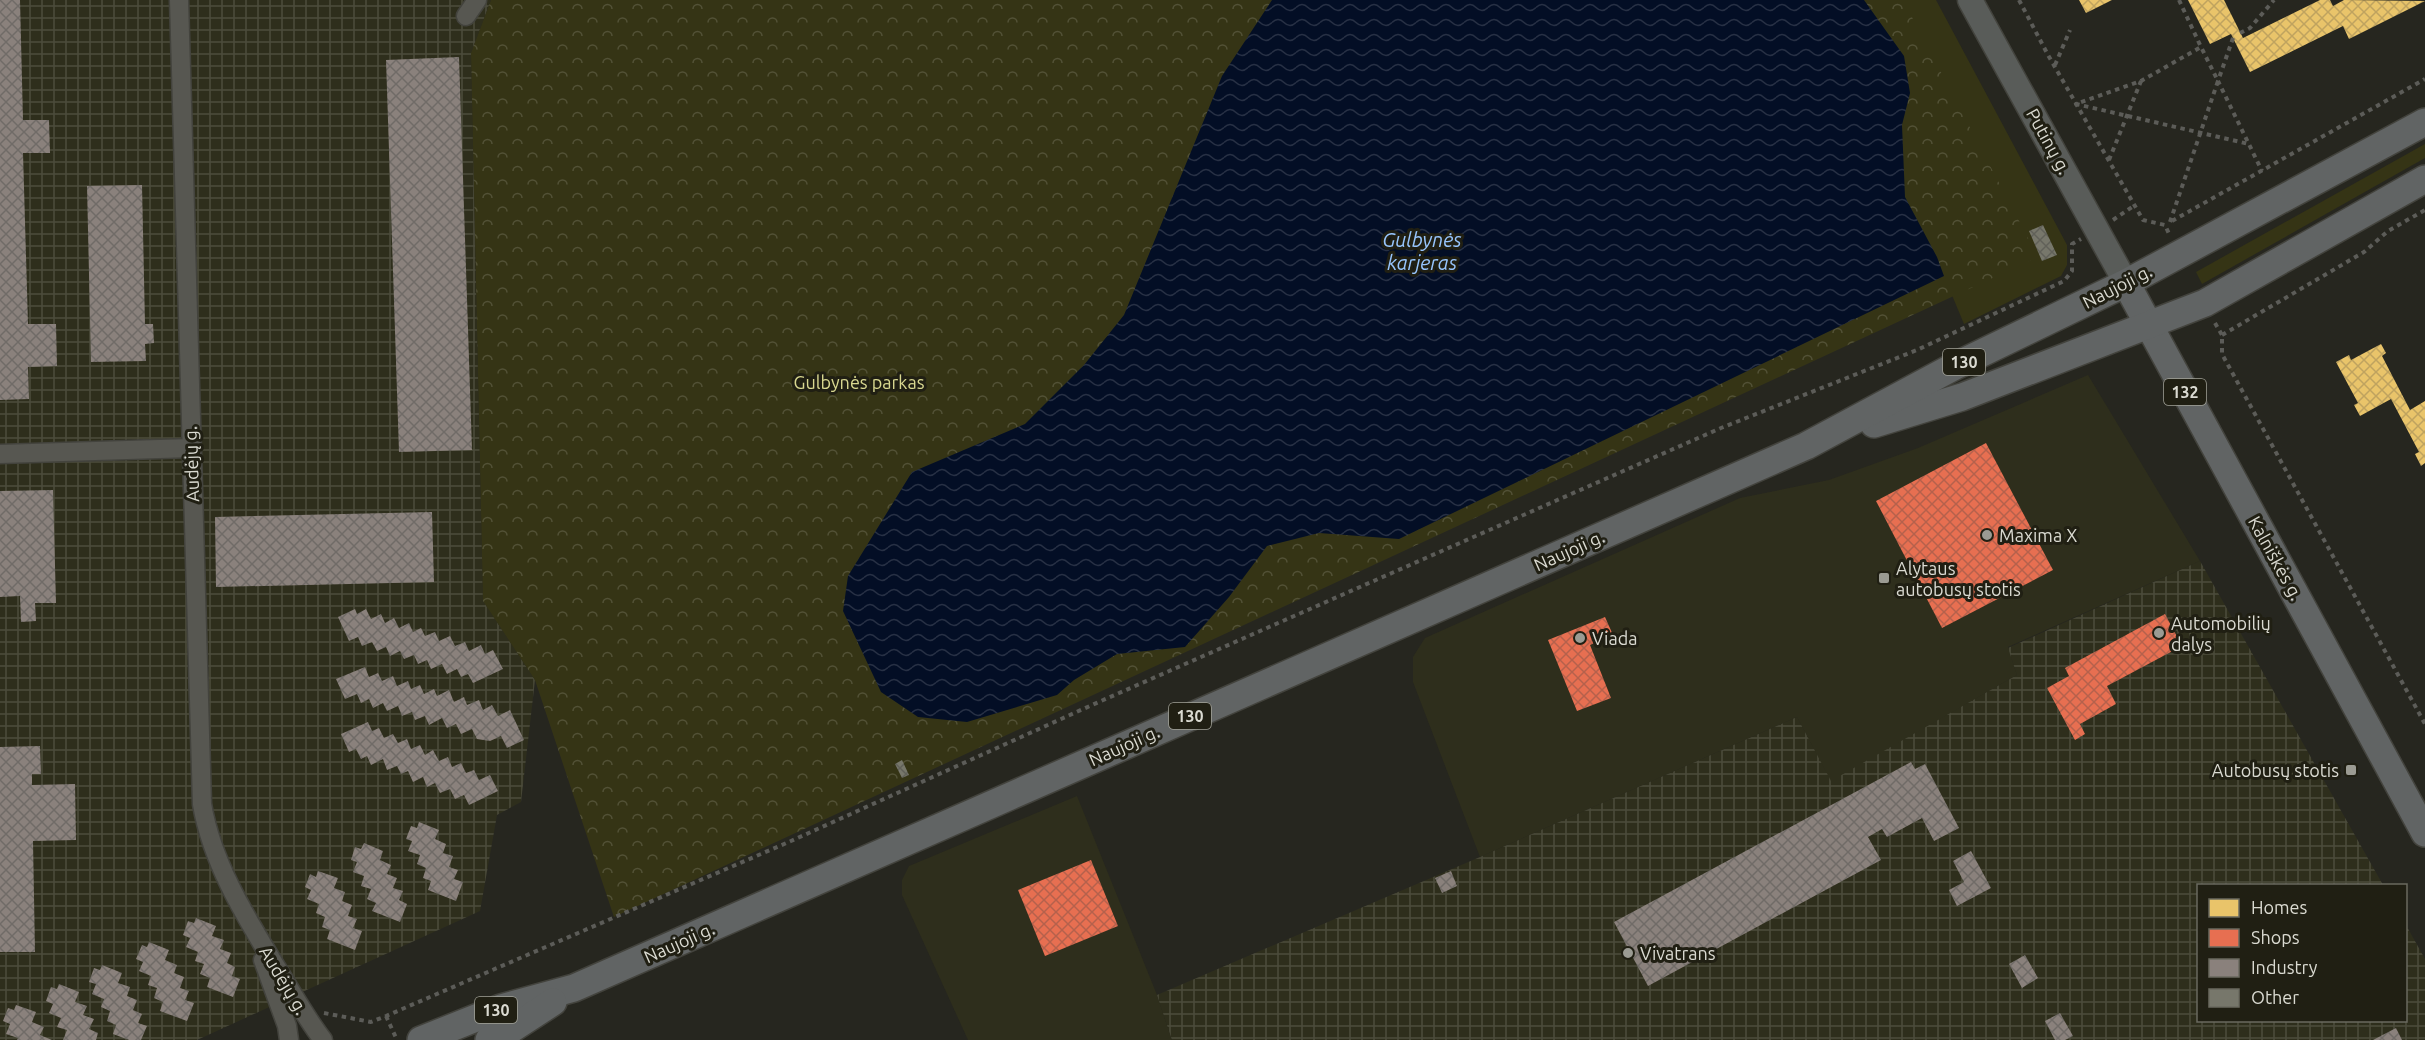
<svg xmlns="http://www.w3.org/2000/svg" width="2425" height="1040" viewBox="0 0 2425 1040" font-family="Ubuntu,sans-serif">
	<style>
		.built { fill: #2e2e1c }
		.industrial { fill: url(#industrial-grid) }
		.grass { fill: #353415 }
		.park { fill: url(#park-crowns) }
		.water { fill: url(#water-waves) }
		.homes { fill: url(#homes-cross-hatch) }
		.shops { fill: url(#shops-cross-hatch) }
		.industry { fill: url(#industry-cross-hatch) }
		.building { fill: url(#building-cross-hatch) }
		.lines { fill: none; stroke-linecap: round; stroke-linejoin: round }
		.street-casing { stroke: #43433d; stroke-width: 21 }
		.secondary-casing { stroke: #43433d; stroke-width: 27 }
		.primary-casing { stroke: #43433d; stroke-width: 30 }
		.path { stroke: #5c5c58; stroke-width: 4; stroke-dasharray: 4.5 4.5; stroke-linecap: butt }
		.street { stroke: #575751; stroke-width: 18 }
		.secondary { stroke: #595c59; stroke-width: 24 }
		.primary { stroke: #616464; stroke-width: 27 }
		.poi-dot { fill: #9b9b93; stroke: #201f13; stroke-width: 2 }
		.labels { text-anchor: middle; dominant-baseline: central; stroke-width: 6; stroke-linejoin: round; paint-order: stroke }
		.shield { fill: #201f13; stroke: #a2a298; stroke-width: 1.5 }
		.shield-label { font-size: 16px; font-weight: bold; fill: #dadad1 }
		.street-label { font-size: 18px; fill: #dadad1; stroke: #201f13 }
		.park-label { font-size: 18px; fill: #d9d890; stroke: #201f13 }
		.poi-label { font-size: 18px; fill: #dadad1; stroke: #201f13; text-anchor: start }
		.water-label { font-size: 20px; font-style: italic; fill: #97c5fd; stroke: #201f13 }
	</style>
	<defs>
		<pattern id="industrial-grid" width="8" height="8" patternUnits="userSpaceOnUse" patternTransform="scale(1.5)"><rect width="8" height="8" fill="#2e2e1c"/><path d="M0 4h8M4 0v8" fill="none" stroke="#4c4c3c"/></pattern>
		<pattern id="park-crowns" width="20" height="18" patternUnits="userSpaceOnUse" patternTransform="scale(1.5)"><rect width="20" height="18" fill="#353415"/><path d="M2 6a3 3 0 1 1 6 0M12 15a3 3 0 1 1 6 0" fill="none" stroke="#525136"/></pattern>
		<pattern id="water-waves" width="16" height="10" patternUnits="userSpaceOnUse" patternTransform="scale(1.5)"><rect width="16" height="10" fill="#030e25"/><path d="M0 5q4-4 8 0t8 0" fill="none" stroke="#273044"/></pattern>
		<pattern id="homes-cross-hatch" width="8" height="8" patternUnits="userSpaceOnUse" patternTransform="scale(1.5)"><rect width="8" height="8" fill="#e9c46a"/><path d="M0 0l8 8M0 8l8-8" fill="none" stroke="#bfa35f"/></pattern>
		<pattern id="shops-cross-hatch" width="8" height="8" patternUnits="userSpaceOnUse" patternTransform="scale(1.5)"><rect width="8" height="8" fill="#e76f51"/><path d="M0 0l8 8M0 8l8-8" fill="none" stroke="#b5614c"/></pattern>
		<pattern id="industry-cross-hatch" width="8" height="8" patternUnits="userSpaceOnUse" patternTransform="scale(1.5)"><rect width="8" height="8" fill="#8a817c"/><path d="M0 0l8 8M0 8l8-8" fill="none" stroke="#706b67"/></pattern>
		<pattern id="building-cross-hatch" width="8" height="8" patternUnits="userSpaceOnUse" patternTransform="scale(1.5)"><rect width="8" height="8" fill="#77776b"/><path d="M0 0l8 8M0 8l8-8" fill="none" stroke="#616159"/></pattern>
	</defs>
	<rect width="100%" height="100%" fill="#26261f"/>
	<g class="built">
		<path d="M 2088,375 L 2200,561 L 2008,647 L 2017,675 L 1831,782 L 1797,717 L 1480,857 L 1413,682 L 1413,657 L 1425,638 L 1740,498 L 1829,480 L 1918,448 Z"/>
		<path d="M 1077,796 L 1157,995 L 1172,1040 L 968,1040 L 902,895 L 902,880 L 909,866 Z"/>
	</g>
	<g class="industrial">
		<path d="M 0,0 L 491,0 L 471,53 L 483,601 L 535,680 L 521,802 L 497,815 L 480,911 L 197,1040 L 0,1040 Z"/>
		<path d="M 2200,561 L 2383,885 L 2198,886 L 2198,1020 L 2406,1020 L 2406,925 L 2425,959 L 2425,1040 L 1172,1040 L 1157,995 L 1480,857 L 1797,717 L 1831,781 L 2017,675 L 2008,648 Z"/>
	</g>
	<g class="grass">
		<path d="M 1864,0 L 1936,0 L 2067,245 L 2067,265 L 2061,276 L 1964,324 L 1944,276 Z"/>
		<path d="M 2425,144 L 2425,158 L 2202,284 L 2196,272 Z"/>
	</g>
	<path class="park" d="M 491,0 L 1903,0 L 2038,257 L 614,917 L 535,680 L 483,601 L 471,53 Z"/>
	<path class="water" d="M 1272,0 L 1864,0 L 1904,56 L 1910,93 L 1902,125 L 1905,197 L 1937,257 L 1944,276 L 1399,539 L 1319,533 L 1267,546 L 1229,597 L 1185,647 L 1117,654 L 1074,680 L 1057,695 L 967,722 L 918,717 L 881,692 L 843,611 L 848,576 L 912,472 L 1025,424 L 1084,365 L 1124,315 L 1222,76 Z"/>
	<g class="homes">
		<path d="M 2079,0 L 2112,0 L 2086,13 Z"/>
		<path d="M 2188,0 L 2224,0 L 2243,38 L 2320,0 L 2330,0 L 2333,6 L 2344,0 L 2425,1 L 2349,39 L 2343,26 L 2250,72 L 2231,34 L 2210,44 Z"/>
		<path d="M 2381,344 L 2386,353 L 2382,356 L 2410,410 L 2425,401 L 2425,463 L 2421,466 L 2415,454 L 2419,452 L 2391,399 L 2360,416 L 2354,405 L 2358,403 L 2336,362 L 2349,355 L 2351,360 Z"/>
	</g>
	<g class="shops">
		<path d="M 1986,443 L 2053,570 L 1942,628 L 1876,501 Z"/>
		<path d="M 2165,614 L 2182,646 L 2107,686 L 2116,704 L 2080,724 L 2085,734 L 2075,740 L 2047,688 L 2069,676 L 2065,668 Z"/>
		<path d="M 1605,617 L 1613,635 L 1590,645 L 1611,698 L 1577,711 L 1548,640 Z"/>
		<path d="M 1091,860 L 1118,926 L 1045,956 L 1018,890 Z"/>
	</g>
	<g class="industry">
		<path d="M 0,0 L 20,0 L 23,120 L 49,120 L 50,153 L 23,153 L 28,324 L 56,324 L 57,366 L 28,367 L 29,399 L 0,400 Z"/>
		<path d="M 459,57 L 472,450 L 399,452 L 386,60 Z"/>
		<path d="M 142,185 L 145,324 L 153,324 L 154,343 L 145,344 L 146,361 L 91,362 L 87,186 Z"/>
		<path d="M 53,490 L 56,603 L 35,603 L 36,621 L 21,622 L 20,596 L 0,597 L 0,491 Z"/>
		<path d="M 432,512 L 434,582 L 216,587 L 215,517 Z"/>
		<path d="M 355,609 L 357,614 L 366,609 L 371,619 L 381,614 L 385,623 L 394,618 L 399,628 L 409,623 L 413,632 L 421,628 L 425,636 L 435,632 L 439,641 L 450,636 L 455,646 L 465,642 L 469,651 L 481,645 L 485,654 L 493,650 L 503,669 L 473,683 L 468,674 L 461,677 L 457,669 L 447,674 L 442,664 L 431,669 L 427,660 L 418,664 L 414,655 L 404,659 L 400,651 L 390,656 L 386,647 L 377,651 L 372,642 L 362,646 L 358,637 L 349,641 L 338,617 Z"/>
		<path d="M 365,667 L 369,677 L 378,673 L 382,681 L 393,676 L 397,686 L 408,681 L 411,689 L 420,685 L 424,694 L 434,689 L 437,696 L 449,690 L 454,702 L 464,697 L 467,705 L 479,700 L 483,710 L 492,705 L 498,716 L 510,710 L 524,740 L 507,748 L 501,736 L 490,741 L 477,739 L 472,729 L 461,734 L 456,724 L 447,728 L 442,718 L 429,725 L 425,716 L 415,720 L 412,712 L 402,716 L 398,706 L 387,711 L 383,703 L 373,708 L 369,699 L 361,703 L 357,694 L 345,699 L 336,679 Z"/>
		<path d="M 368,722 L 372,731 L 379,728 L 384,738 L 393,734 L 398,743 L 407,739 L 411,749 L 420,745 L 425,755 L 433,750 L 439,761 L 448,757 L 452,767 L 461,763 L 466,773 L 474,770 L 479,780 L 490,775 L 498,791 L 469,805 L 464,795 L 455,799 L 450,789 L 440,793 L 435,783 L 427,787 L 423,777 L 413,782 L 408,771 L 401,774 L 397,766 L 387,770 L 383,759 L 371,765 L 367,756 L 361,759 L 356,749 L 349,752 L 341,734 Z"/>
		<path d="M 40,746 L 41,774 L 32,774 L 32,785 L 75,784 L 76,840 L 33,841 L 35,952 L 0,952 L 0,747 Z"/>
		<path d="M 1911,762 L 1915,769 L 1925,764 L 1959,828 L 1934,841 L 1922,818 L 1887,837 L 1882,829 L 1868,837 L 1881,860 L 1648,986 L 1614,922 Z"/>
		<path d="M 419,822 L 439,830 L 435,839 L 446,844 L 443,853 L 453,856 L 449,867 L 458,870 L 454,879 L 463,882 L 456,901 L 428,890 L 431,881 L 423,878 L 426,868 L 417,864 L 420,855 L 408,851 L 412,841 L 406,839 L 411,826 L 417,828 Z"/>
		<path d="M 364,843 L 383,851 L 380,860 L 391,865 L 387,874 L 397,878 L 393,888 L 403,891 L 399,900 L 407,904 L 400,922 L 372,911 L 376,903 L 367,899 L 371,889 L 361,886 L 364,876 L 353,872 L 357,862 L 351,860 L 355,847 L 361,849 Z"/>
		<path d="M 1971,851 L 1991,888 L 1957,906 L 1949,890 L 1964,882 L 1953,861 Z"/>
		<path d="M 318,871 L 338,878 L 334,888 L 345,892 L 342,901 L 352,905 L 348,916 L 357,919 L 353,928 L 362,931 L 355,950 L 327,939 L 330,930 L 322,927 L 325,917 L 316,913 L 319,904 L 307,899 L 311,890 L 305,887 L 310,874 L 316,877 Z"/>
		<path d="M 1451,871 L 1457,886 L 1442,893 L 1435,878 Z"/>
		<path d="M 196,918 L 216,926 L 212,936 L 224,940 L 220,949 L 231,953 L 227,963 L 235,967 L 232,976 L 240,979 L 233,997 L 207,987 L 210,978 L 200,974 L 204,964 L 195,961 L 198,952 L 186,947 L 190,938 L 183,935 L 188,921 L 194,923 Z"/>
		<path d="M 149,942 L 169,950 L 165,960 L 177,965 L 174,973 L 184,977 L 180,988 L 189,991 L 185,1000 L 194,1003 L 187,1021 L 160,1011 L 163,1002 L 154,998 L 157,988 L 148,985 L 151,976 L 139,971 L 143,962 L 136,959 L 142,945 L 147,947 Z"/>
		<path d="M 2025,955 L 2038,978 L 2022,988 L 2009,964 Z"/>
		<path d="M 102,965 L 122,973 L 118,983 L 130,987 L 127,996 L 137,1000 L 133,1010 L 142,1014 L 138,1023 L 147,1026 L 141,1040 L 129,1040 L 113,1034 L 116,1025 L 107,1021 L 110,1011 L 101,1007 L 104,999 L 92,994 L 96,984 L 89,982 L 94,968 L 100,970 Z"/>
		<path d="M 59,984 L 79,992 L 75,1002 L 87,1006 L 83,1015 L 94,1019 L 89,1029 L 98,1033 L 96,1040 L 63,1040 L 67,1030 L 57,1027 L 61,1018 L 49,1013 L 53,1004 L 46,1001 L 51,987 L 57,989 Z"/>
		<path d="M 16,1005 L 36,1012 L 32,1022 L 44,1027 L 40,1035 L 52,1040 L 17,1040 L 18,1038 L 6,1034 L 10,1024 L 3,1021 L 8,1008 L 14,1010 Z"/>
		<path d="M 2060,1013 L 2073,1036 L 2065,1040 L 2055,1040 L 2045,1021 Z"/>
		<path d="M 2396,1028 L 2402,1040 L 2373,1040 Z"/>
	</g>
	<g class="building">
		<path d="M 2043,225 L 2057,255 L 2042,261 L 2029,231 Z"/>
		<path d="M 902,760 L 909,775 L 902,778 L 895,764 Z"/>
	</g>
	<g class="lines">
		<defs>
			<g id="street">
				<path d="M 179,0 L 202,804 C 212,864 247,919 278,970 C 293,994 306,1018 323,1040"/>
				<path d="M 466,16 L 477,0"/>
				<path d="M 0,454 L 191,448"/>
				<path d="M 263,960 L 287,1026 L 289,1040"/>
			</g>
			<path id="secondary" d="M 1970,0 L 2126,283"/>
			<g id="primary">
				<path d="M 2126,283 L 2425,833"/>
				<path d="M 1874,424 L 1962,397 L 2205,303 L 2425,179"/>
				<path d="M 421,1040 L 501,1008 L 574,988 L 1806,446 L 1955,366 L 2126,283 L 2425,122"/>
				<path d="M 489,1040 L 510,1030 L 553,1002"/>
			</g>
		</defs>
		<use href="#street" class="street-casing"/>
		<use href="#secondary" class="secondary-casing"/>
		<use href="#primary" class="primary-casing"/>
		<g class="path">
			<path d="M 2019,0 L 2048,55 L 2143,220 L 2165,225 L 2170,236"/>
			<path d="M 2179,0 L 2201,47"/>
			<path d="M 2240,33 L 2250,28 L 2274,0"/>
			<path d="M 2233,38 L 2218,81 L 2262,171"/>
			<path d="M 2055,65 L 2070,30"/>
			<path d="M 2109,160 L 2141,81"/>
			<path d="M 2113,220 L 2135,205"/>
			<path d="M 2172,221 L 2425,79"/>
			<path d="M 2170,222 L 2218,81 L 2201,47 L 2141,81 L 2076,104 L 2249,144"/>
			<path d="M 2215,323 L 2222,335 L 2222,354 L 2425,724"/>
			<path d="M 2222,335 L 2364,252 L 2388,231 L 2425,210"/>
			<path d="M 324,1013 L 371,1022 L 386,1016 L 791,841 L 1092,705 L 1721,428 L 1917,350 L 2064,281 L 2072,271 L 2072,244 L 2081,239"/>
			<path d="M 386,1016 L 397,1040"/>
		</g>
		<use href="#street" class="street"/>
		<use href="#secondary" class="secondary"/>
		<use href="#primary" class="primary"/>
	</g>
	<g class="poi-dot">
		<circle cx="1987" cy="535" r="6"/>
		<rect x="1878" y="572" width="12" height="12" rx="3"/>
		<circle cx="2159" cy="633" r="6"/>
		<circle cx="1580" cy="638" r="6"/>
		<rect x="2345" y="764" width="12" height="12" rx="3"/>
		<circle cx="1628" cy="953" r="6"/>
	</g>
	<g class="labels">
		<g class="shield">
			<rect x="1943" y="349" width="42" height="26" rx="4.5"/>
			<rect x="2164" y="379" width="42" height="26" rx="4.5"/>
			<rect x="1169" y="703" width="42" height="26" rx="4.5"/>
			<rect x="475" y="997" width="42" height="26" rx="4.5"/>
		</g>
		<g class="shield-label">
			<text x="1964" y="362">130</text>
			<text x="2185" y="392">132</text>
			<text x="1190" y="716">130</text>
			<text x="496" y="1010">130</text>
		</g>
		<g class="street-label">
			<text transform="translate(2049 141) rotate(61)">Putinų g.</text>
			<text transform="translate(2117 286) rotate(-27)">Naujoji g.</text>
			<text transform="translate(191 464) rotate(-92)">Audėjų g.</text>
			<text transform="translate(1569 550) rotate(-24)">Naujoji g.</text>
			<text transform="translate(2276 558) rotate(61)">Kalniškės g.</text>
			<text transform="translate(1124 745) rotate(-24)">Naujoji g.</text>
			<text transform="translate(679 942) rotate(-24)">Naujoji g.</text>
			<text transform="translate(284 980) rotate(59)">Audėjų g.</text>
		</g>
		<g class="park-label">
			<text x="859" y="382">Gulbynės parkas</text>
		</g>
		<g class="poi-label">
			<text x="1999" y="535">Maxima X</text>
			<text x="1896" y="568">Alytaus<tspan x="1896" dy="21">autobusų stotis</tspan></text>
			<text x="2171" y="623">Automobilių<tspan x="2171" dy="21">dalys</tspan></text>
			<text x="1592" y="638">Viada</text>
			<text x="2339" y="770" text-anchor="end">Autobusų stotis</text>
			<text x="1640" y="953">Vivatrans</text>
		</g>
		<g class="water-label">
			<text x="1422" y="239">Gulbynės<tspan x="1422" dy="23">karjeras</tspan></text>
		</g>
	</g>
	<rect x="2197" y="884" width="210" height="138" fill="#201f13" stroke="#6a6a5f" stroke-width="1.5"/>
	<rect x="2209" y="899" width="30" height="18" fill="#e9c46a" stroke="#6a6a5f" stroke-width="1.5"/>
	<text x="2251" y="914" font-size="18" fill="#dadad1">Homes</text>
	<rect x="2209" y="929" width="30" height="18" fill="#e76f51" stroke="#6a6a5f" stroke-width="1.5"/>
	<text x="2251" y="944" font-size="18" fill="#dadad1">Shops</text>
	<rect x="2209" y="959" width="30" height="18" fill="#8a817c" stroke="#6a6a5f" stroke-width="1.5"/>
	<text x="2251" y="974" font-size="18" fill="#dadad1">Industry</text>
	<rect x="2209" y="989" width="30" height="18" fill="#77776b" stroke="#6a6a5f" stroke-width="1.5"/>
	<text x="2251" y="1004" font-size="18" fill="#dadad1">Other</text>
</svg>
